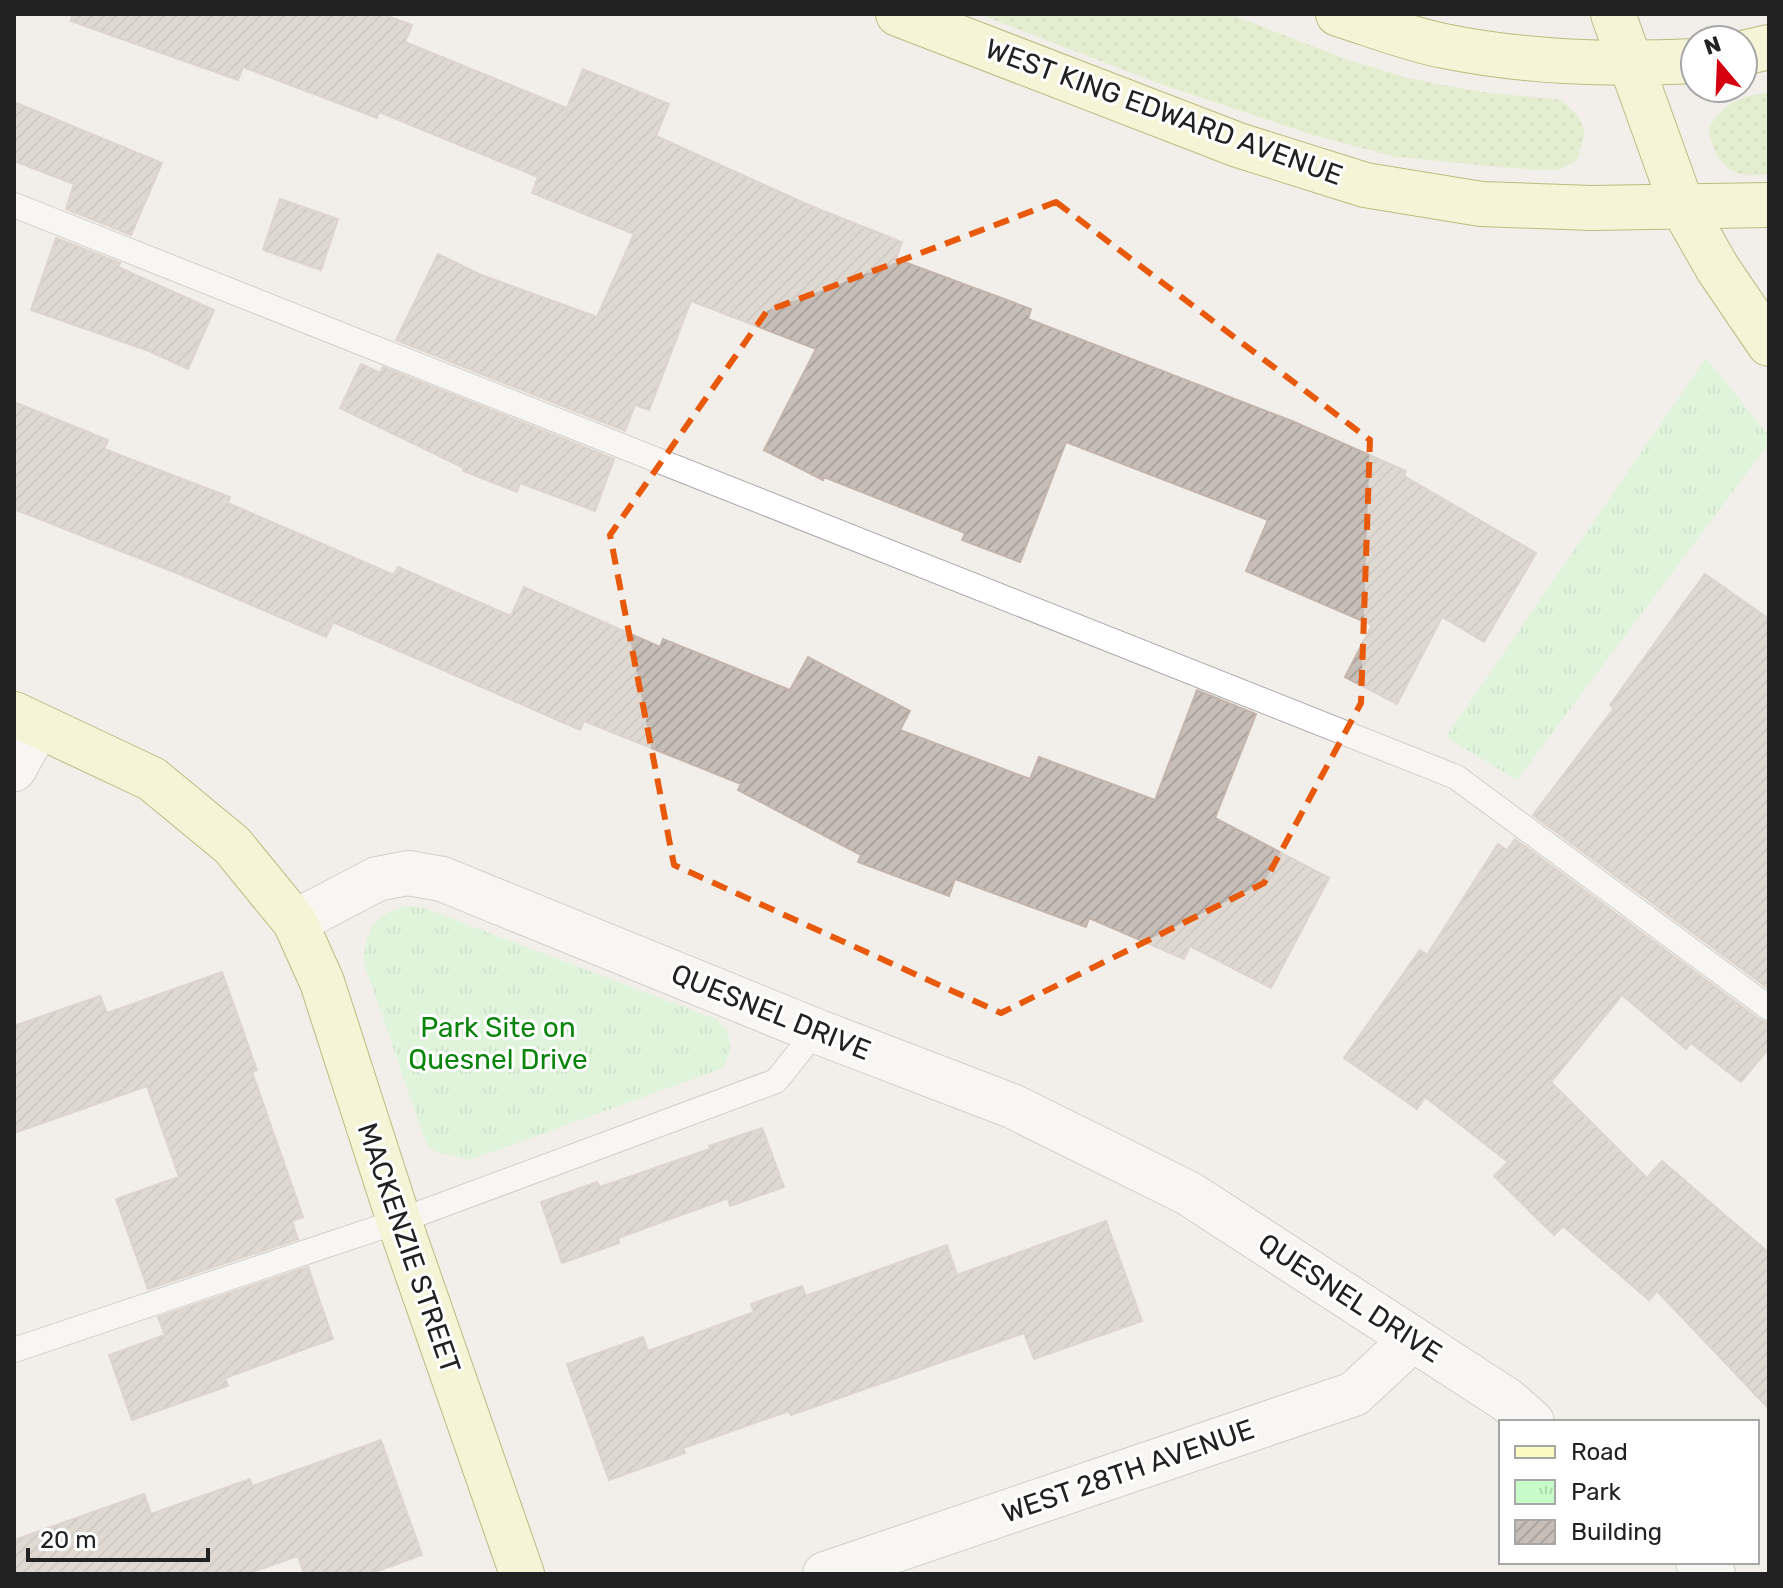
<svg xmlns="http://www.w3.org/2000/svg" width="1783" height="1588" viewBox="0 0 1783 1588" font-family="Rubik,sans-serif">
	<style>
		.grass { fill: url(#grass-dots) }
		.park { fill: url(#park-tufts) }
		.building { fill: url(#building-hatch); stroke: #c4b4aa; stroke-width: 2 }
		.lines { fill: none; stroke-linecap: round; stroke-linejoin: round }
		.lane-casing { stroke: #a9a9a9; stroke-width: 26 }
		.street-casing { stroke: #a9a9a9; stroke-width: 46 }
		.secondary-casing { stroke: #7a7e03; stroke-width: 46 }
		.lane { stroke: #fff; stroke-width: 24 }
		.street { stroke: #fff; stroke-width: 44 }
		.secondary { stroke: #fbfabe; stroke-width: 44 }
		.marked { fill: none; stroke: #e8590c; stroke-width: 6; stroke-dasharray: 16 10; stroke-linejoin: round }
		.labels { text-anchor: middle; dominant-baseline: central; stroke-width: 6; stroke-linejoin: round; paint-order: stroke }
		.street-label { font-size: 28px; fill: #222; stroke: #fff }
		.park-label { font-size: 28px; fill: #0a850c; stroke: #fff }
	</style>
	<defs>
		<pattern id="grass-dots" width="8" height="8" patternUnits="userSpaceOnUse" patternTransform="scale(2)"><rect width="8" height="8" fill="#d1ecaf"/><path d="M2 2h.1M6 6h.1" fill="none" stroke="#b3ca96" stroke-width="1.8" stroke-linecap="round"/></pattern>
		<pattern id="park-tufts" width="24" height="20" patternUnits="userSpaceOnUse" patternTransform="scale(2)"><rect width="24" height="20" fill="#c7fbc7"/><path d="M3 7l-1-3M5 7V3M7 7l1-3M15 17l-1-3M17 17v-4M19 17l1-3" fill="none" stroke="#abd7ab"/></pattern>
		<pattern id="building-hatch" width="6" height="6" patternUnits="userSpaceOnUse" patternTransform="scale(2)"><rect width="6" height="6" fill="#c7beb7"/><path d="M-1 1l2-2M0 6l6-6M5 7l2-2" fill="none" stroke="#aba39d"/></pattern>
	</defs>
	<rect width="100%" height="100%" fill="#f2eee9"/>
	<g class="grass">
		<path d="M 979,14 L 1230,14 L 1340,57 L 1407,78 L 1481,92 L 1561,100 L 1579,117 L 1585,134 L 1577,160 L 1559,170 L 1535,170 L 1396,157 L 1313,135 L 1155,82 Z"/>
		<path d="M 1769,92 L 1769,174 C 1730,180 1716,165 1708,128 C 1728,101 1737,98 1769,92 Z"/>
	</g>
	<g class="park">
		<path d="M 1706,358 L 1769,436 L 1769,443 L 1517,780 L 1446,737 Z"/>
		<path d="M 411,906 L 424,908 L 718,1020 C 734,1037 733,1048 723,1068 L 470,1160 L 434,1151 L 426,1143 L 364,963 C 364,931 378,909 411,906 Z"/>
	</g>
	<g class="building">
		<path d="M 72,14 L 382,14 L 412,25 L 405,42 L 567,108 L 583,69 L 669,104 L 656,136 L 811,206 L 902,242 L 896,259 L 1031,309 L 1028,319 L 1292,421 L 1406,471 L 1404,476 L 1536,553 L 1484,642 L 1442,617 L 1397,704 L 1345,677 L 1372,625 L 1246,571 L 1268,520 L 1066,442 L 1020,562 L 962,540 L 965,533 L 824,477 L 823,480 L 764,450 L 816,349 L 691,301 L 649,410 L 635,405 L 625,431 L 396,340 L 438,254 L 479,274 L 597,317 L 634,234 L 532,193 L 538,177 L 379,112 L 377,118 L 243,67 L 238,80 L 71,21 Z"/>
		<path d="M 14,102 L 162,163 L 131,235 L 66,209 L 74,184 L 14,161 Z"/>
		<path d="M 280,199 L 338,219 L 321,270 L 263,250 Z"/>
		<path d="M 56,238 L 120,263 L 118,267 L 214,310 L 188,369 L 149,351 L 31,310 Z"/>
		<path d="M 361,364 L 380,373 L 383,367 L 614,459 L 595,511 L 520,483 L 517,492 L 463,471 L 464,468 L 340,408 Z"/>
		<path d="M 14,402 L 108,440 L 104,449 L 230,497 L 228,503 L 394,575 L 398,567 L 511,616 L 524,587 L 660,647 L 663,639 L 790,690 L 808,657 L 910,711 L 900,730 L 1030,779 L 1039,757 L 1155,800 L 1197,690 L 1256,714 L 1215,818 L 1329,878 L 1271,988 L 1190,946 L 1184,959 L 1089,918 L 1086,927 L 955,879 L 949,896 L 858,862 L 861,855 L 738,790 L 741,784 L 584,721 L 580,730 L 333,622 L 326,637 L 184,576 L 14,509 Z"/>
		<path d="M 1705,574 L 1769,619 L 1769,989 L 1533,815 L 1614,708 L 1610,705 Z"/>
		<path d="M 1515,839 L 1760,1020 L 1769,1023 L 1769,1048 L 1741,1082 L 1691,1043 L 1686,1049 L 1622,995 L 1551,1082 L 1647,1178 L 1662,1161 L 1769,1253 L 1769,1409 L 1657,1291 L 1649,1300 L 1563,1226 L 1554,1235 L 1494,1176 L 1508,1162 L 1425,1097 L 1417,1109 L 1344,1058 L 1420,950 L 1427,955 L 1498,844 L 1507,850 Z"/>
		<path d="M 222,972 L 257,1070 L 252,1072 L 303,1217 L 292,1221 L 298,1239 L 148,1289 L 116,1199 L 179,1177 L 147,1086 L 14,1133 L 14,1026 L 100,996 L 107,1013 Z"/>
		<path d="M 762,1128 L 784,1187 L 730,1206 L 728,1198 L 618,1238 L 619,1243 L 562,1263 L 541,1202 L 597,1182 L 600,1187 L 710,1149 L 709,1146 Z"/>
		<path d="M 1106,1221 L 1142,1321 L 1034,1359 L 1024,1333 L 791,1415 L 789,1411 L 683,1448 L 685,1453 L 609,1480 L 567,1364 L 643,1337 L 648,1351 L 754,1312 L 751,1304 L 802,1286 L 806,1296 L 947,1245 L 957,1275 Z"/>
		<path d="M 308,1267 L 333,1339 L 225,1378 L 228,1386 L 132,1420 L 109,1355 L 165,1335 L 158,1317 Z"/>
		<path d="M 381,1440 L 422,1555 L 369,1574 L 304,1574 L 298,1556 L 247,1574 L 14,1574 L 14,1540 L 144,1494 L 151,1514 L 250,1479 L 252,1486 Z"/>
	</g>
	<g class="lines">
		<defs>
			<g id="lane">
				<path d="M 14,205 L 1456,777 L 1769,1008"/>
				<path d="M 14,1350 L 399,1221 L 776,1081 L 816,1031"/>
			</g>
			<g id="street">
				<path d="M 14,769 L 38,726"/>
				<path d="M 295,922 L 377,879 L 408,873 L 442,879 L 816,1031 L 1012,1106 L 1188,1193 L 1507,1400 L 1532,1422"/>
				<path d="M 1698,1562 L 1713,1574"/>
				<path d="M 825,1574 L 1354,1394 L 1413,1339"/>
			</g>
			<g id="secondary">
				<path d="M 898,14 L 1238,145 L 1365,185 L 1481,204 L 1591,208 L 1769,205"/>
				<path d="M 1338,14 C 1373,25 1408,39 1444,46 C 1528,63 1610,65 1695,61"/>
				<path d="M 1613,14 L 1682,206 L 1718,269 L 1769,344"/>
				<path d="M 1743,53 L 1769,47"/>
				<path d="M 14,714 L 152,779 L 232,845 L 295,922 L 322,982 L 399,1221 L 522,1574"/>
			</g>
		</defs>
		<use href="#lane" class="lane-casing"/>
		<use href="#street" class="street-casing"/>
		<use href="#secondary" class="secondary-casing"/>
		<use href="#lane" class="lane"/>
		<use href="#street" class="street"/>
		<use href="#secondary" class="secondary"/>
	</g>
	<path d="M0 0H1783V1588H0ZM 1056,202 L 1370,440 L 1361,703 L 1264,883 L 1001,1013 L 674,865 L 610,535 L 767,311 Z" fill="#f2eee9" fill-opacity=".55" fill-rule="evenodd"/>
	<path class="marked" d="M 1056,202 L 1370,440 L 1361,703 L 1264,883 L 1001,1013 L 674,865 L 610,535 L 767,311 Z"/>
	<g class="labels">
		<g class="street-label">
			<text transform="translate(1164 112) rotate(20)">WEST KING EDWARD AVENUE</text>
			<text transform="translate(771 1012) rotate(22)">QUESNEL DRIVE</text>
			<text transform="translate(409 1248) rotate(71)">MACKENZIE STREET</text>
			<text transform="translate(1350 1298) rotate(33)">QUESNEL DRIVE</text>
			<text transform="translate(1128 1471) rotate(-19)">WEST 28TH AVENUE</text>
		</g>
		<g class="park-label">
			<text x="498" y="1027">Park Site on<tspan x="498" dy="32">Quesnel Drive</tspan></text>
		</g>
	</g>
	<rect width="1783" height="1588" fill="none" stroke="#222222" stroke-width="32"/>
	<rect x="1499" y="1420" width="260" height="144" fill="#ffffff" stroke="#a7a7a7" stroke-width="2"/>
	<rect x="1515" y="1446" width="40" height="12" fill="#fbfabe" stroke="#a7a7a7" stroke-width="2"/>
	<text x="1571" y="1460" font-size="24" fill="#222222">Road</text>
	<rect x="1515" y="1480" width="40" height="24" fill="url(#park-tufts)" stroke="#a7a7a7" stroke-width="2"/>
	<text x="1571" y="1500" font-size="24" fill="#222222">Park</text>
	<rect x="1515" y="1520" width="40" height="24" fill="url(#building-hatch)" stroke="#a7a7a7" stroke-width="2"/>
	<text x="1571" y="1540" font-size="24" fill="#222222">Building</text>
	<g transform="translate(1719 64) rotate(341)"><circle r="38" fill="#ffffff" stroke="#a7a7a7" stroke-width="2"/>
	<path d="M0-6L14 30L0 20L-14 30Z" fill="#d4000f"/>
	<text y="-12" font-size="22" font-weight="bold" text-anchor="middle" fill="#222222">N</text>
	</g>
	<path d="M28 1548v12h180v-12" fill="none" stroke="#222222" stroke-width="4"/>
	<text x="40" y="1548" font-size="24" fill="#222222" stroke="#ffffff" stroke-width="6" paint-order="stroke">20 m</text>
</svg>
